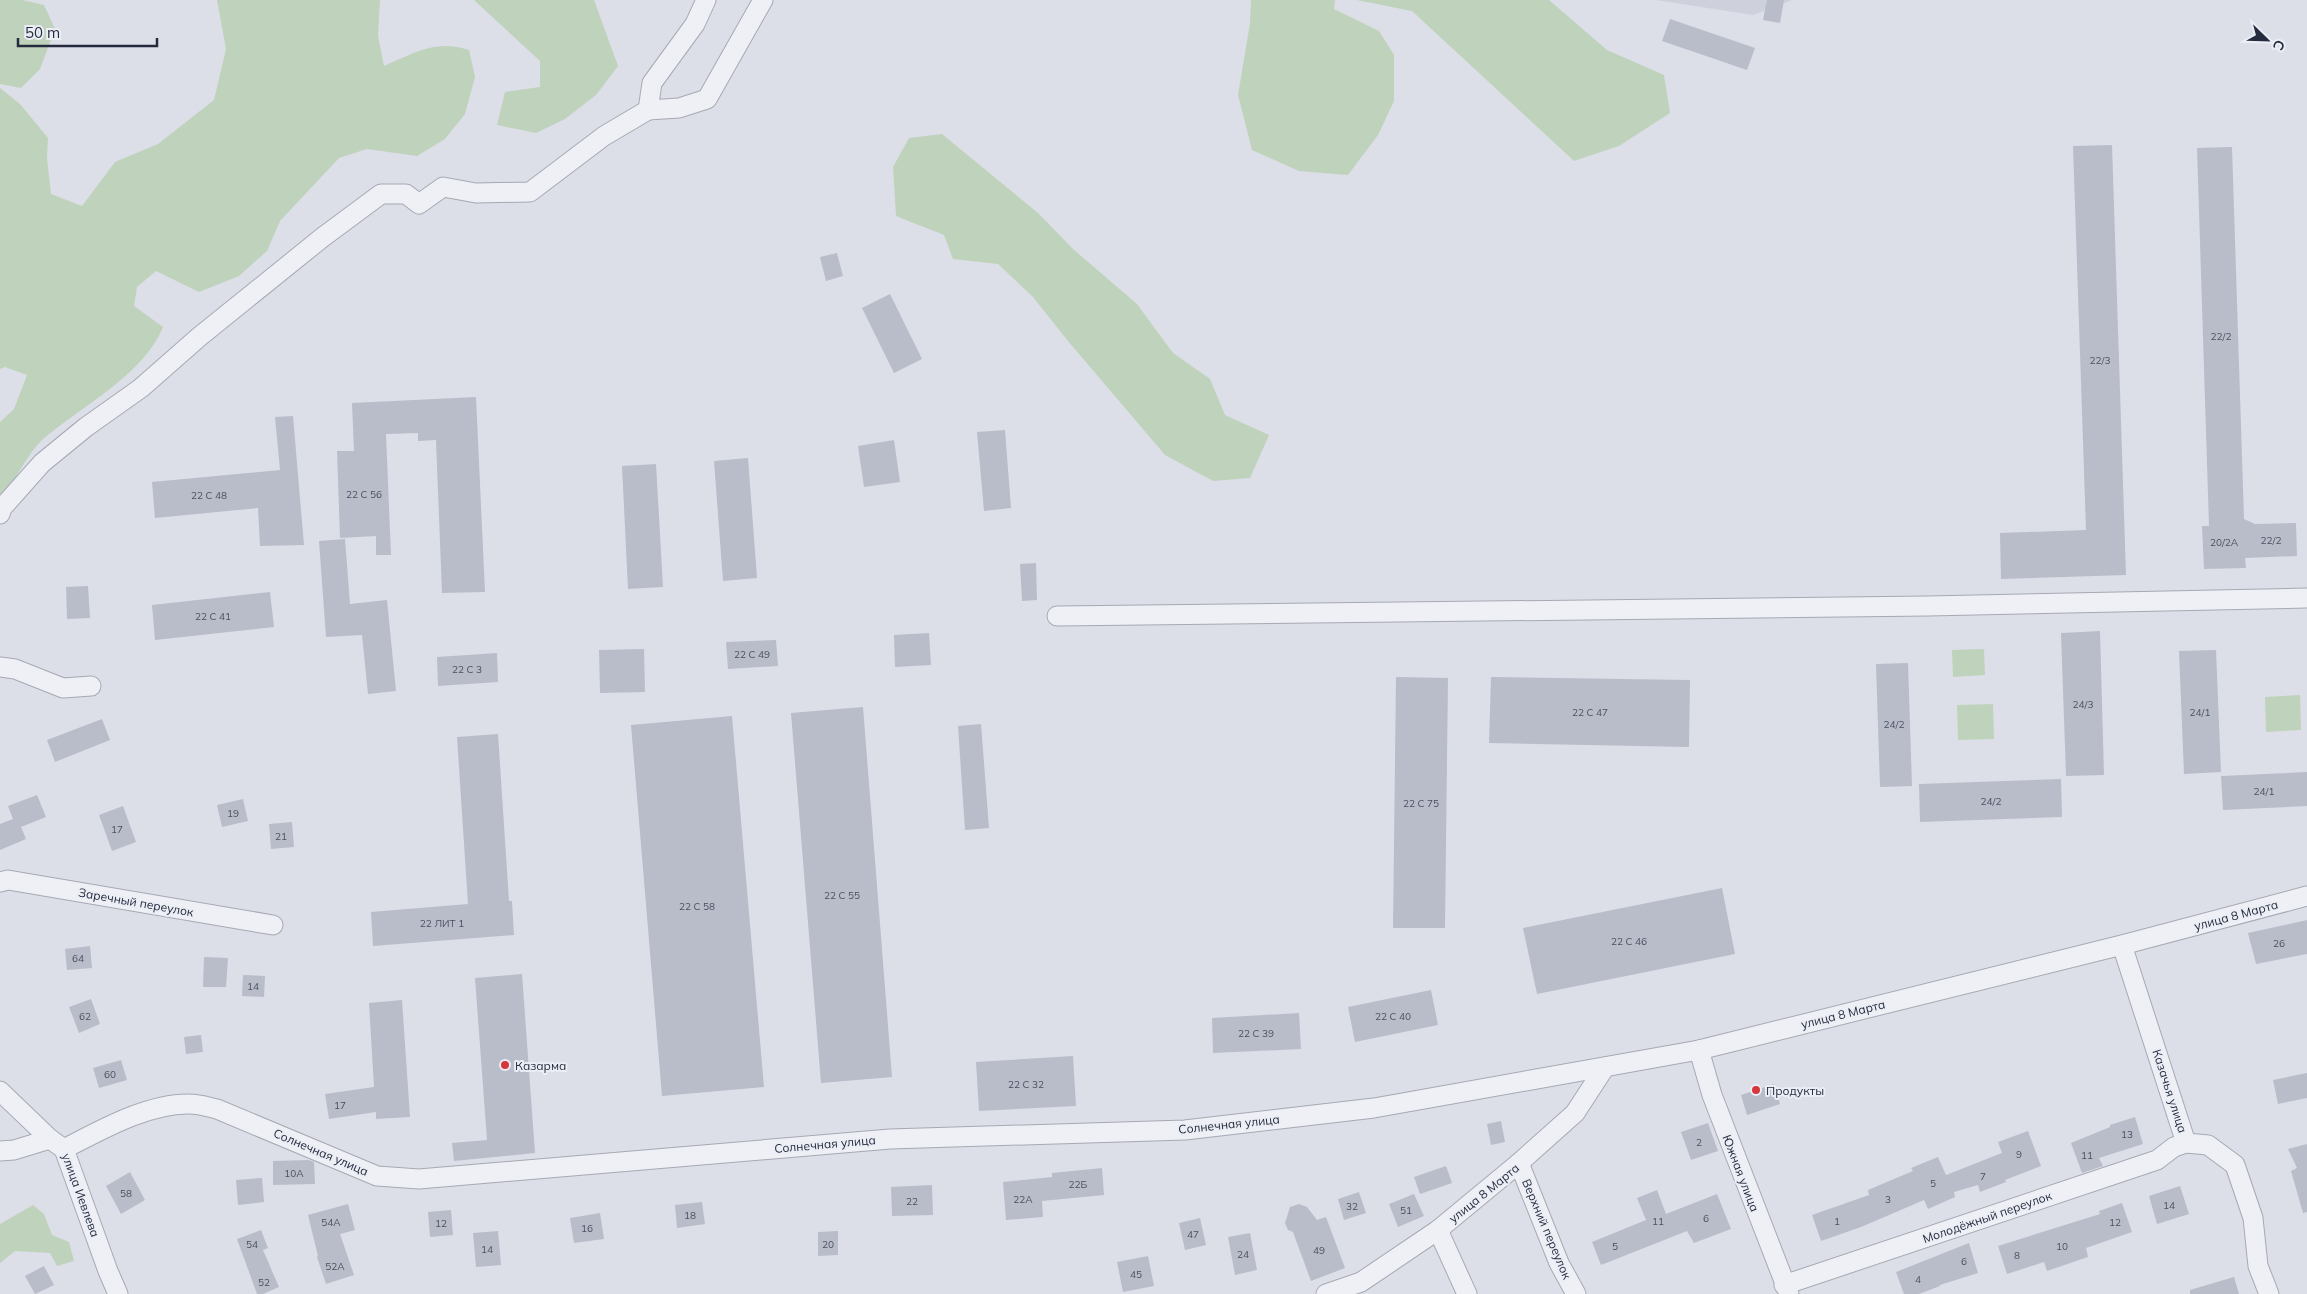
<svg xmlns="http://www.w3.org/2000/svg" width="2307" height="1294" viewBox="0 0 2307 1294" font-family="Mulish,sans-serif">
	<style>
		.built { fill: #ced1dc }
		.green { fill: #bfd2bc }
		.building { fill: #b9bdca }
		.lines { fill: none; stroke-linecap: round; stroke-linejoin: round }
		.street-casing { stroke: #a5a9b4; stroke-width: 21 }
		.street { stroke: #eff0f5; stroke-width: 19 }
		.poi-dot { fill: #d6373a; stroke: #ebeef5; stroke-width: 2 }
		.labels { text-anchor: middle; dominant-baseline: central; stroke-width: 4; stroke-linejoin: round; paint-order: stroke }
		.number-label { font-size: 10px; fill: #4a5061 }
		.street-label { font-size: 12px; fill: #252b3e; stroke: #ebeef5 }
		.poi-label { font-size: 12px; fill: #252b3e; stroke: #ebeef5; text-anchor: start }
	</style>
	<rect width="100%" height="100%" fill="#dcdfe7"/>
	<path class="built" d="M 1656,0 L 1792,0 L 1753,15 Z"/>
	<g class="green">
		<path d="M 0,0 L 23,0 L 44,5 L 55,29 L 40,69 L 21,88 L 0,84 Z"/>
		<path d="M 217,0 L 380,0 L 378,36 L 384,66 C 414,53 436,39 469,50 L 475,77 L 465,114 L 445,139 L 417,156 L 367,149 L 339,158 L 280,221 L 267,251 L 239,276 L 199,292 L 156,271 L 137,287 L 134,306 L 163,327 C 143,376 81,406 42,440 C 28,453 11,487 0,504 L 0,422 L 14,409 L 27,375 L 5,367 L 0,369 L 0,88 L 20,104 L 48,138 L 47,158 L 51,194 L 82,206 L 115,162 L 158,144 L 214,100 L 226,49 Z"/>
		<path d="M 474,0 L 594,0 L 618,66 L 596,95 L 565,119 L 536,133 L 497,125 L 505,92 L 540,87 L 540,61 Z"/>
		<path d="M 1251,0 L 1335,0 L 1334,9 L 1379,31 L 1394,55 L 1394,101 L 1378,135 L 1348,175 L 1299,171 L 1252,150 L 1238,95 L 1250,23 Z"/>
		<path d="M 1357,0 L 1549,0 L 1607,50 L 1664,75 L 1670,113 L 1619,146 L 1574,161 L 1412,11 Z"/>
		<path d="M 942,134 L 1038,213 L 1073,249 L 1137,304 L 1173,353 L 1210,379 L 1225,415 L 1269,435 L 1250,478 L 1213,481 L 1165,455 L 1068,341 L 1033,297 L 998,264 L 953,259 L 944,235 L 896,216 L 893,167 L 909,138 Z"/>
		<path d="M 1984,649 L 1985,675 L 1953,677 L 1952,650 Z"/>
		<path d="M 2300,695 L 2301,730 L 2266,732 L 2265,697 Z"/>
		<path d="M 1993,704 L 1994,739 L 1958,740 L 1957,705 Z"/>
		<path d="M 33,1205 L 44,1214 L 52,1235 L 69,1242 L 74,1261 L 57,1266 L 50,1253 L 15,1251 L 0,1263 L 0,1224 Z"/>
	</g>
	<g class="building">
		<path d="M 1767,0 L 1784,0 L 1780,23 L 1763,20 Z"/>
		<path d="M 1670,19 L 1755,48 L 1747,70 L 1662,41 Z"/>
		<path d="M 2112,145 L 2126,575 L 2001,579 L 2000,533 L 2086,530 L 2073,146 Z"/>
		<path d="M 2232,147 L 2244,519 L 2255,524 L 2296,523 L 2297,556 L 2245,558 L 2246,568 L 2204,569 L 2202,526 L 2209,526 L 2197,148 Z"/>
		<path d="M 837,253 L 843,276 L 826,281 L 820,257 Z"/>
		<path d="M 890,294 L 922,359 L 894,373 L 862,308 Z"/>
		<path d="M 476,397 L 485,592 L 442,593 L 436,440 L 418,441 L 418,433 L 386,434 L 391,555 L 376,555 L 376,536 L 340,538 L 337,451 L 354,451 L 352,403 Z"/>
		<path d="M 293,416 L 304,545 L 260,546 L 258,508 L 155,518 L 152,482 L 280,470 L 275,417 Z"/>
		<path d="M 1005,430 L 1011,508 L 984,511 L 977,432 Z"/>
		<path d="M 894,440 L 900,482 L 864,487 L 858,446 Z"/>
		<path d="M 748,458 L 757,578 L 723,581 L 714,461 Z"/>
		<path d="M 656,464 L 663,587 L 628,589 L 622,466 Z"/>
		<path d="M 345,539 L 350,604 L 387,600 L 396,691 L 368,694 L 362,635 L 326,637 L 319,541 Z"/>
		<path d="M 1036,563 L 1037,600 L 1022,601 L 1020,564 Z"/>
		<path d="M 88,586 L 90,618 L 67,619 L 66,587 Z"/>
		<path d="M 270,592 L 274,627 L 155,640 L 152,605 Z"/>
		<path d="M 2100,631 L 2104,775 L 2066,776 L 2061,633 Z"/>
		<path d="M 929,633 L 931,665 L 895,667 L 894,635 Z"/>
		<path d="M 776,640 L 778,666 L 728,669 L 726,642 Z"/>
		<path d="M 644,649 L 645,692 L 600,693 L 599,650 Z"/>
		<path d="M 2216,650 L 2221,772 L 2184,774 L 2179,651 Z"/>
		<path d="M 497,653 L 498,682 L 438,686 L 437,657 Z"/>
		<path d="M 1908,663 L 1912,786 L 1880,787 L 1876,664 Z"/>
		<path d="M 1396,677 L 1448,678 L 1445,928 L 1393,928 Z"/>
		<path d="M 1491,677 L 1690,680 L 1689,747 L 1489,743 Z"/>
		<path d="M 863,707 L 892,1077 L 821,1083 L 791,713 Z"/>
		<path d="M 732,716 L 764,1087 L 662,1096 L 631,725 Z"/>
		<path d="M 102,719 L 110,740 L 55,762 L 47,740 Z"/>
		<path d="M 981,724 L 989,828 L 965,830 L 958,726 Z"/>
		<path d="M 498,734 L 509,901 L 512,901 L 514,935 L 373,946 L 371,912 L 468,904 L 457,737 Z"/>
		<path d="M 2307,772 L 2307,806 L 2223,810 L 2221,776 Z"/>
		<path d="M 2061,779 L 2062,817 L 1920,822 L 1919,784 Z"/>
		<path d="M 37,795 L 46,817 L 21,827 L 26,839 L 0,850 L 0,824 L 13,819 L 8,806 Z"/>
		<path d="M 243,799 L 248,821 L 222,827 L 217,805 Z"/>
		<path d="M 123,806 L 136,842 L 112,851 L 99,815 Z"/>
		<path d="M 292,822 L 294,847 L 271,849 L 269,824 Z"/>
		<path d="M 1722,888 L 1735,954 L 1537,994 L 1523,928 Z"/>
		<path d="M 2307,920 L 2307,954 L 2256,964 L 2248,933 Z"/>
		<path d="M 90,946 L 92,968 L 67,970 L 65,949 Z"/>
		<path d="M 204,957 L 228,958 L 226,987 L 203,987 Z"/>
		<path d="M 522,974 L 535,1153 L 454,1161 L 452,1143 L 487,1140 L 475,978 Z"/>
		<path d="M 243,975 L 265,976 L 264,997 L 242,996 Z"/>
		<path d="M 1431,990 L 1438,1025 L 1355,1042 L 1348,1007 Z"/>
		<path d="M 91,999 L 100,1024 L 79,1033 L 69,1007 Z"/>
		<path d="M 402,1000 L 410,1117 L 376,1119 L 376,1112 L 329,1119 L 325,1094 L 374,1087 L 369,1003 Z"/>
		<path d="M 1299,1013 L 1301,1049 L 1213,1053 L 1212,1018 Z"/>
		<path d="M 201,1035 L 203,1052 L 186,1054 L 184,1037 Z"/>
		<path d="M 1073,1056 L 1076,1106 L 979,1111 L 976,1062 Z"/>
		<path d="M 121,1060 L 127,1080 L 99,1088 L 93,1068 Z"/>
		<path d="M 2307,1073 L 2307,1098 L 2278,1104 L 2273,1080 Z"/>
		<path d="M 1774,1084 L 1780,1104 L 1747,1115 L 1741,1095 Z"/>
		<path d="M 2135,1117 L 2143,1144 L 2099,1158 L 2103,1166 L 2082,1173 L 2071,1143 L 2110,1127 L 2110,1125 Z"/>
		<path d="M 1501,1121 L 1505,1142 L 1491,1145 L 1487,1124 Z"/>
		<path d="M 1708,1123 L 1718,1151 L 1691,1160 L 1681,1132 Z"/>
		<path d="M 2028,1131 L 2041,1166 L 2005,1180 L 2006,1182 L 1980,1192 L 1978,1185 L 1954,1192 L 1955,1197 L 1928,1209 L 1924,1200 L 1861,1227 L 1821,1241 L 1812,1215 L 1869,1195 L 1868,1190 L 1913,1171 L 1911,1168 L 1938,1157 L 1946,1175 L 2002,1153 L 1998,1142 Z"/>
		<path d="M 2307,1144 L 2307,1212 L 2303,1213 L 2291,1171 L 2297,1168 L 2288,1149 Z"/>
		<path d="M 309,1160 L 314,1162 L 315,1184 L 273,1185 L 273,1161 Z"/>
		<path d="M 1446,1166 L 1452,1183 L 1420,1194 L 1414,1177 Z"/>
		<path d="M 1102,1168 L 1104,1195 L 1042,1201 L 1043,1217 L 1006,1220 L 1003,1182 L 1052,1177 L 1052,1173 Z"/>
		<path d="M 130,1172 L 145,1200 L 121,1214 L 106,1186 Z"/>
		<path d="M 262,1178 L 264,1202 L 238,1205 L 236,1180 Z"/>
		<path d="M 932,1185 L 933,1215 L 892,1216 L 891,1187 Z"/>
		<path d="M 2180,1186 L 2189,1214 L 2157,1224 L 2149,1196 Z"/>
		<path d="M 1657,1190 L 1666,1214 L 1717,1194 L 1731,1229 L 1694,1243 L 1687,1231 L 1601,1265 L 1592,1242 L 1646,1220 L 1637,1198 Z"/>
		<path d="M 1359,1192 L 1366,1213 L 1344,1220 L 1338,1199 Z"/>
		<path d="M 1414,1194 L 1424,1216 L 1398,1227 L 1389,1204 Z"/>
		<path d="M 702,1202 L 705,1224 L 677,1228 L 675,1205 Z"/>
		<path d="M 2122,1203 L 2132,1232 L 2086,1248 L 2088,1257 L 2047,1271 L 2044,1262 L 2007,1274 L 1998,1246 L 2100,1214 L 2099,1211 Z"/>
		<path d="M 348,1204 L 355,1230 L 340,1234 L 354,1275 L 326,1284 L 317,1257 L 318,1256 L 308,1215 Z"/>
		<path d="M 1299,1204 L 1307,1207 L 1317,1220 L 1326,1217 L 1345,1268 L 1311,1281 L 1293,1232 L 1288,1230 L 1285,1223 L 1290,1207 Z"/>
		<path d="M 451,1210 L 453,1235 L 430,1237 L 428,1212 Z"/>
		<path d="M 600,1213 L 604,1239 L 574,1243 L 570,1218 Z"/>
		<path d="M 1200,1218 L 1206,1245 L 1185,1250 L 1179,1223 Z"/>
		<path d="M 261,1230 L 268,1248 L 263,1250 L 279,1287 L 263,1294 L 257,1294 L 237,1239 Z"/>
		<path d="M 498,1231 L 501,1265 L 476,1267 L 473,1233 Z"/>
		<path d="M 838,1231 L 838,1255 L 818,1256 L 818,1232 Z"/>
		<path d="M 1250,1233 L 1257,1270 L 1235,1275 L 1228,1237 Z"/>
		<path d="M 1969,1243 L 1978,1273 L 1940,1285 L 1940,1286 L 1919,1294 L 1904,1294 L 1896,1272 Z"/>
		<path d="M 1148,1256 L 1154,1286 L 1123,1292 L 1117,1262 Z"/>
		<path d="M 44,1266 L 54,1285 L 35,1294 L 25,1276 Z"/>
		<path d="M 2234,1277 L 2239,1294 L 2190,1294 L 2190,1290 Z"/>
	</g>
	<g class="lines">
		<defs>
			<g id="street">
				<path d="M 706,0 L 695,24 L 652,83 L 648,110 L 679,108 L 707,99 L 763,0"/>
				<path d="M 0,514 L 2,508 L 42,463 L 86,427 L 141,388 L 199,337 L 323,237 L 381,194 L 406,194 L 419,204 L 443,187 L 476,193 L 530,192 L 604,136 L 648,110"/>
				<path d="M 1057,616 L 1928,606 L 2307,598"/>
				<path d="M 0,667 L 15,669 L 63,688 L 91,686"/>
				<path d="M 0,882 L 8,880 L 273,925"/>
				<path d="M 2122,945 L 2186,1143 L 2208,1145 L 2235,1165 L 2253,1218 L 2258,1266 L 2269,1294"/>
				<path d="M 1699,1050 L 1712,1095 L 1789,1294"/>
				<path d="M 0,1091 L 50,1139 L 64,1149 L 108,1271 L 118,1294"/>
				<path d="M 64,1149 C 101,1130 148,1103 190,1104 C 199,1104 208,1107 217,1109 L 377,1176 L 419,1179 L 890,1139 L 1185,1130 L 1374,1108 L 1699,1050 L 2122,945 L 2307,896"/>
				<path d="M 0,1151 L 14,1150 L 50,1139"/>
				<path d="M 1519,1163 L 1559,1263 L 1576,1294"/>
				<path d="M 1438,1230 L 1467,1294"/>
				<path d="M 1784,1285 L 2157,1160 L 2174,1147 L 2186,1143"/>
				<path d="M 1326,1294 L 1361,1282 L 1438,1230 L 1519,1163 L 1575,1113 L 1605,1067"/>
			</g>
		</defs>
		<use href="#street" class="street-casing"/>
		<use href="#street" class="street"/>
	</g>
	<g class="poi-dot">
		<circle cx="505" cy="1065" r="5"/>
		<circle cx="1756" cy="1090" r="5"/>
	</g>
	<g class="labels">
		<g class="number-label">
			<text x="2221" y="336">22/2</text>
			<text x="2100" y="360">22/3</text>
			<text x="364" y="494">22 С 56</text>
			<text x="209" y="495">22 С 48</text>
			<text x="2271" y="540">22/2</text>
			<text x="2224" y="542">20/2А</text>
			<text x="213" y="616">22 С 41</text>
			<text x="752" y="654">22 С 49</text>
			<text x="467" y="669">22 С 3</text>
			<text x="2083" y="704">24/3</text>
			<text x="1590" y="712">22 С 47</text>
			<text x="2200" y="712">24/1</text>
			<text x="1894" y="724">24/2</text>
			<text x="2264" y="791">24/1</text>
			<text x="1991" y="801">24/2</text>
			<text x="1421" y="803">22 С 75</text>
			<text x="233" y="813">19</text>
			<text x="117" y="829">17</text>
			<text x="281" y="836">21</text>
			<text x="842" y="895">22 С 55</text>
			<text x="697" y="906">22 С 58</text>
			<text x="442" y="923">22 ЛИТ 1</text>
			<text x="1629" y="941">22 С 46</text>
			<text x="2279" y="943">26</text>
			<text x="78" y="958">64</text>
			<text x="253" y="986">14</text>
			<text x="85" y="1016">62</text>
			<text x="1393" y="1016">22 С 40</text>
			<text x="1256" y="1033">22 С 39</text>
			<text x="110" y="1074">60</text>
			<text x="1026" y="1084">22 С 32</text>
			<text x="340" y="1105">17</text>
			<text x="2127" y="1134">13</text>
			<text x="1699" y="1142">2</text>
			<text x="2019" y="1154">9</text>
			<text x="2087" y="1155">11</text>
			<text x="294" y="1173">10А</text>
			<text x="1983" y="1176">7</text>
			<text x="1933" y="1183">5</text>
			<text x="1078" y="1184">22Б</text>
			<text x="126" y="1193">58</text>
			<text x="1023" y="1199">22А</text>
			<text x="1888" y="1199">3</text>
			<text x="912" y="1201">22</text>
			<text x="2169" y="1205">14</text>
			<text x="1352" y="1206">32</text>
			<text x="1406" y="1210">51</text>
			<text x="690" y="1215">18</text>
			<text x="1706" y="1218">6</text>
			<text x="1658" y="1221">11</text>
			<text x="1837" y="1221">1</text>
			<text x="331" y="1222">54А</text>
			<text x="2115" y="1222">12</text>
			<text x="441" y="1223">12</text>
			<text x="587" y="1228">16</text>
			<text x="1193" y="1234">47</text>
			<text x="252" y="1244">54</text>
			<text x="828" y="1244">20</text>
			<text x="1615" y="1246">5</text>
			<text x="2062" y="1246">10</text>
			<text x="487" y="1249">14</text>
			<text x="1319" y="1250">49</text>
			<text x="1243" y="1254">24</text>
			<text x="2017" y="1255">8</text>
			<text x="1964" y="1261">6</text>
			<text x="335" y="1266">52А</text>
			<text x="1136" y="1274">45</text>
			<text x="1918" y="1279">4</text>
			<text x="264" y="1282">52</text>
		</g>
		<g class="street-label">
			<text transform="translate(136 902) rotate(10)">Заречный переулок</text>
			<text transform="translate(2236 915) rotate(-15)">улица 8 Марта</text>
			<text transform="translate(1843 1014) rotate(-14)">улица 8 Марта</text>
			<text transform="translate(2170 1091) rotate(72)">Казачья улица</text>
			<text transform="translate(1229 1124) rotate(-6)">Солнечная улица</text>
			<text transform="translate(825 1144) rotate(-5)">Солнечная улица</text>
			<text transform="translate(321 1152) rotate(23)">Солнечная улица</text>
			<text transform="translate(1741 1173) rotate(69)">Южная улица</text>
			<text transform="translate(1484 1193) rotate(-39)">улица 8 Марта</text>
			<text transform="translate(81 1195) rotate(70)">улица Иевлева</text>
			<text transform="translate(1987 1217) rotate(-19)">Молодёжный переулок</text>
			<text transform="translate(1547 1229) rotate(67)">Верхний переулок</text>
		</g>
		<g class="poi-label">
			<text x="515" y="1065">Казарма</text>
			<text x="1766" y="1090">Продукты</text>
		</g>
	</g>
	<g transform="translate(2267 40) rotate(113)" stroke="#ebeef5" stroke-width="4" paint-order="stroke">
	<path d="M0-4L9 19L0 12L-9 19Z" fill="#252b3e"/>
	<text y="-8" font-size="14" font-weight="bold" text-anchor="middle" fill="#252b3e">С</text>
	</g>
	<path d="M18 38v8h139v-8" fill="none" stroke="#252b3e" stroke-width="2.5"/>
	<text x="25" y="38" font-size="15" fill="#252b3e" stroke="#ebeef5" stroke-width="4" paint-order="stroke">50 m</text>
</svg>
